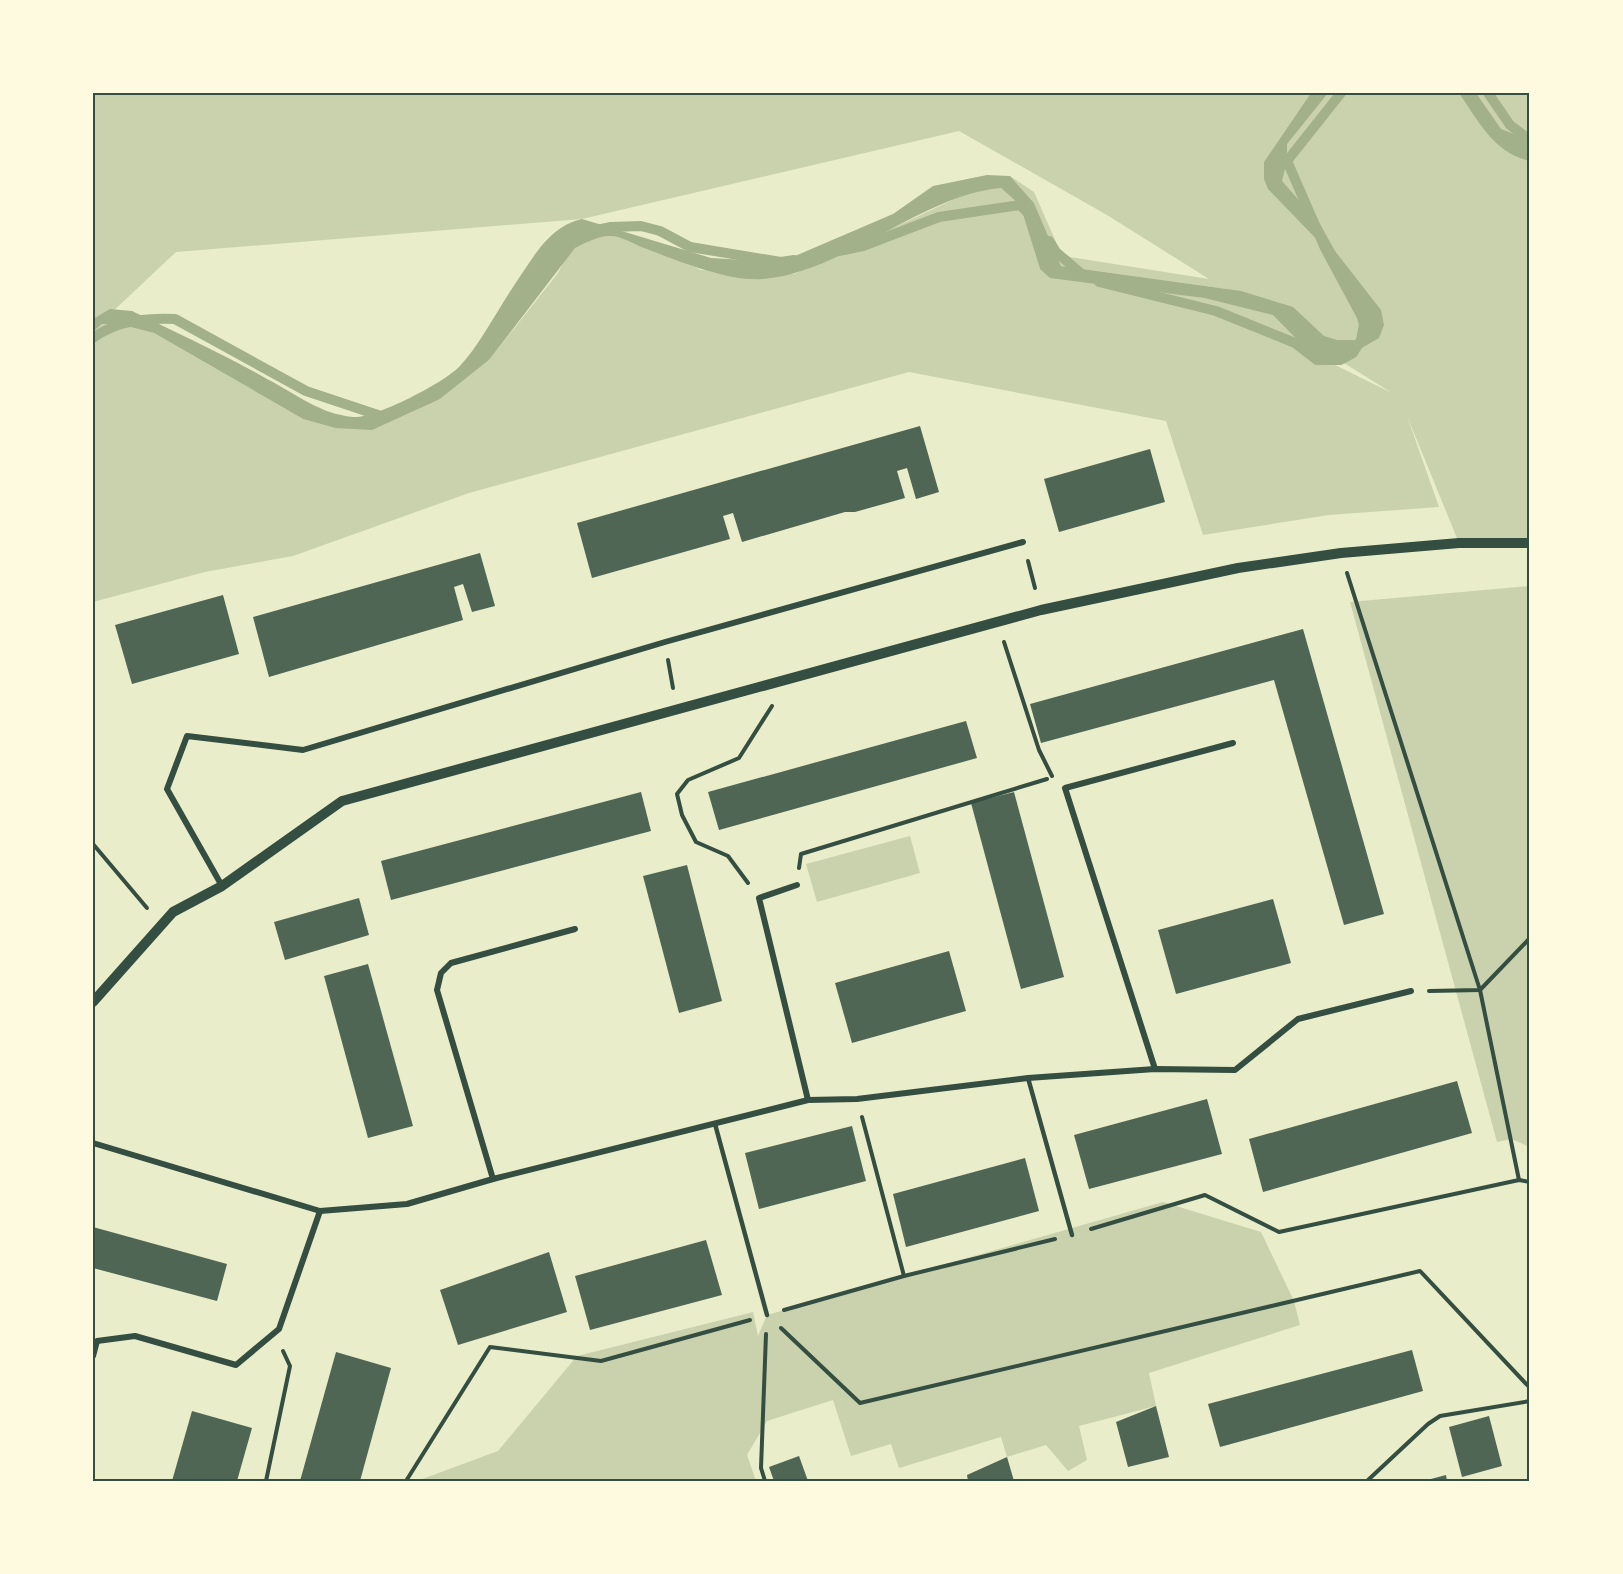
<svg xmlns="http://www.w3.org/2000/svg" width="1623" height="1574" viewBox="0 0 1623 1574" font-family="'Roboto Serif',serif">
	<style>
		.green { fill: #cad2ad; fill-rule: evenodd }
		.water { fill: #a3b18a }
		.lines { fill: none; stroke-linecap: round; stroke-linejoin: round }
		.stream { stroke: #a3b18a; stroke-width: 10 }
		.building { fill: #4f6655 }
		.path { stroke: #344e41; stroke-width: 4 }
		.service { stroke: #344e41; stroke-width: 4.5 }
		.minor { stroke: #344e41; stroke-width: 6 }
		.tertiary { stroke: #344e41; stroke-width: 10 }
		.neatline { fill: none; stroke: #344e41; stroke-width: 2 }
	</style>
	<rect width="100%" height="100%" fill="#e9edc9"/>
	<g class="green">
		<path d="M 93,93 L 1530,93 L 1530,546 L 1459,543 L 1407,416 L 1439,507 L 1329,515 L 1203,535 L 1166,421 L 909,372 L 469,493 L 293,556 L 205,572 L 93,602 L 93,332 L 102,324 L 118,324 L 154,333 L 303,419 L 335,428 L 440,399 L 489,360 L 558,273 L 572,245 L 611,227 L 701,270 L 794,274 L 974,190 L 1001,188 L 1020,205 L 1040,269 L 1204,298 L 1261,311 L 1226,289 L 1061,266 L 1034,203 L 1010,176 L 1034,192 L 1060,251 L 1070,257 L 1209,279 L 1107,215 L 959,131 L 582,219 L 176,252 L 93,330 ZM 1285,327 L 1286,327 L 1392,393 L 1327,361 L 1317,360 Z"/>
		<path d="M 1530,586 L 1530,1147 L 1511,1139 L 1497,1142 L 1350,602 Z"/>
		<path d="M 910,836 L 920,873 L 817,902 L 806,864 Z"/>
		<path d="M 1163,1202 L 1261,1232 L 1294,1301 L 1300,1325 L 1149,1373 L 1156,1406 L 1079,1426 L 1087,1460 L 1068,1471 L 1046,1445 L 1007,1457 L 1001,1437 L 899,1468 L 891,1444 L 851,1456 L 833,1400 L 767,1421 L 747,1455 L 756,1481 L 417,1481 L 498,1451 L 577,1356 L 753,1312 L 758,1336 L 767,1315 Z"/>
	</g>
	<g class="water">
		<path d="M 1311,93 L 1328,93 L 1287,144 L 1287,161 L 1282,181 L 1320,224 L 1335,251 L 1381,310 L 1384,325 L 1379,338 L 1353,353 L 1327,361 L 1317,360 L 1273,315 L 1204,298 L 1050,278 L 1040,269 L 1020,205 L 1001,188 C 921,195 845,272 763,279 C 728,282 676,260 644,248 C 634,244 619,235 609,236 C 598,236 585,243 575,248 L 489,360 L 440,399 L 372,430 L 335,428 L 303,419 L 154,333 L 118,324 L 102,324 L 93,332 L 93,319 L 110,309 L 132,311 C 177,333 223,354 267,379 C 296,394 320,414 353,417 C 375,419 443,383 459,367 C 480,345 498,309 515,284 C 533,258 549,226 582,219 L 711,258 L 781,262 L 893,214 L 933,186 L 987,175 L 1010,176 L 1034,203 L 1061,266 L 1241,291 L 1293,307 L 1324,336 L 1337,340 L 1360,340 L 1362,316 L 1325,248 L 1268,189 L 1264,179 L 1264,162 Z"/>
		<path d="M 1459,93 L 1476,93 L 1501,129 L 1530,140 L 1530,161 C 1494,153 1479,122 1459,93 Z"/>
	</g>
	<g class="lines">
		<g class="stream">
			<path d="M 1488,93 L 1510,125 L 1530,140"/>
			<path d="M 597,230 L 611,227 L 641,226 L 660,231 L 690,247 L 781,262 L 794,260"/>
			<path d="M 1049,241 L 1056,252 L 1084,276"/>
			<path d="M 839,251 L 863,246 L 939,217 L 1020,205 L 1029,214"/>
			<path d="M 1099,282 L 1216,311 L 1295,343 L 1317,360 L 1340,360 L 1353,353 L 1361,340 L 1364,325 L 1362,317 L 1325,248 L 1287,161 L 1341,93"/>
			<path d="M 93,338 C 117,320 147,318 175,319 L 306,391 L 384,417"/>
		</g>
	</g>
	<g class="building">
		<path d="M 920,426 L 939,492 L 916,499 L 907,468 L 897,471 L 905,498 L 855,512 L 845,512 L 742,542 L 733,513 L 723,516 L 730,539 L 592,578 L 577,523 Z"/>
		<path d="M 1150,449 L 1165,502 L 1059,532 L 1044,479 Z"/>
		<path d="M 480,553 L 495,606 L 472,612 L 463,584 L 454,587 L 463,620 L 269,677 L 253,617 Z"/>
		<path d="M 223,595 L 239,654 L 132,684 L 115,625 Z"/>
		<path d="M 1303,629 L 1384,914 L 1344,925 L 1274,680 L 1041,743 L 1030,704 Z"/>
		<path d="M 966,721 L 977,758 L 719,830 L 708,792 Z"/>
		<path d="M 641,792 L 651,831 L 391,900 L 381,861 Z"/>
		<path d="M 1014,792 L 1064,977 L 1021,989 L 971,803 Z"/>
		<path d="M 687,865 L 722,1001 L 679,1013 L 643,876 Z"/>
		<path d="M 359,898 L 369,935 L 285,960 L 274,922 Z"/>
		<path d="M 1273,899 L 1291,963 L 1176,994 L 1158,930 Z"/>
		<path d="M 949,951 L 966,1011 L 852,1043 L 835,983 Z"/>
		<path d="M 368,964 L 413,1126 L 368,1138 L 324,976 Z"/>
		<path d="M 1457,1081 L 1472,1133 L 1263,1192 L 1249,1139 Z"/>
		<path d="M 1207,1099 L 1222,1154 L 1089,1189 L 1074,1135 Z"/>
		<path d="M 852,1126 L 866,1181 L 759,1209 L 745,1153 Z"/>
		<path d="M 1025,1158 L 1039,1211 L 906,1247 L 893,1194 Z"/>
		<path d="M 93,1227 L 227,1264 L 217,1301 L 93,1268 Z"/>
		<path d="M 706,1240 L 722,1295 L 590,1330 L 575,1276 Z"/>
		<path d="M 549,1252 L 567,1312 L 458,1345 L 440,1290 Z"/>
		<path d="M 1412,1350 L 1423,1391 L 1220,1447 L 1208,1404 Z"/>
		<path d="M 336,1352 L 391,1368 L 360,1481 L 300,1481 Z"/>
		<path d="M 1156,1406 L 1169,1457 L 1128,1467 L 1116,1422 Z"/>
		<path d="M 192,1411 L 252,1428 L 237,1481 L 172,1481 Z"/>
		<path d="M 1489,1416 L 1502,1466 L 1462,1477 L 1449,1427 Z"/>
		<path d="M 799,1456 L 808,1481 L 774,1481 L 769,1467 Z"/>
		<path d="M 1007,1457 L 1014,1481 L 968,1481 L 967,1475 Z"/>
		<path d="M 1446,1475 L 1447,1481 L 1427,1481 L 1427,1480 Z"/>
	</g>
	<g class="lines">
		<g class="path">
			<path d="M 1028,561 L 1035,588"/>
			<path d="M 1347,573 L 1480,990 L 1519,1180"/>
			<path d="M 1004,642 L 1039,750 L 1052,776"/>
			<path d="M 668,660 L 673,688"/>
			<path d="M 93,844 L 147,908"/>
			<path d="M 799,868 L 801,854 L 1047,779"/>
			<path d="M 748,883 L 728,856 L 696,842 L 682,815 L 677,794 L 688,780 L 739,758 L 772,706"/>
			<path d="M 1429,991 L 1480,990 L 1530,938"/>
			<path d="M 862,1117 L 904,1276"/>
			<path d="M 1091,1229 L 1205,1195 L 1279,1232 L 1519,1180 L 1530,1182"/>
			<path d="M 784,1310 L 904,1276 L 1055,1239"/>
			<path d="M 781,1328 L 860,1403 L 1420,1271 L 1530,1388"/>
			<path d="M 266,1481 L 290,1366 L 283,1351"/>
			<path d="M 406,1481 L 490,1347 L 601,1361 L 750,1320"/>
			<path d="M 765,1481 L 761,1468 L 766,1334"/>
			<path d="M 1367,1481 L 1428,1424 L 1440,1416 L 1530,1401"/>
		</g>
		<g class="service">
			<path d="M 1028,1078 L 1072,1235"/>
			<path d="M 715,1124 L 767,1315"/>
		</g>
		<g class="minor">
			<path d="M 797,885 L 759,898 L 808,1100"/>
			<path d="M 222,886 L 167,789 L 187,736 L 303,750 L 665,642 L 1023,542"/>
			<path d="M 1155,1069 L 1065,788 L 1233,743"/>
			<path d="M 93,1143 L 320,1211 L 407,1204 L 493,1179 L 808,1100 L 857,1099 L 1028,1078 L 1155,1069 L 1235,1070 L 1298,1019 L 1411,991"/>
			<path d="M 493,1179 L 437,990 L 441,973 L 451,963 L 575,929"/>
			<path d="M 93,1356 L 97,1341 L 135,1336 L 236,1365 L 279,1329 L 320,1211"/>
		</g>
		<path class="tertiary" d="M 93,1002 L 173,912 L 222,886 L 342,801 L 1041,610 L 1238,568 L 1341,553 L 1459,543 L 1530,543"/>
	</g>
	<rect width="1623" height="1574" fill="none" stroke="#fefae0" stroke-width="189"/>
	<rect x="94" y="94" width="1434" height="1386" class="neatline"/>
</svg>
